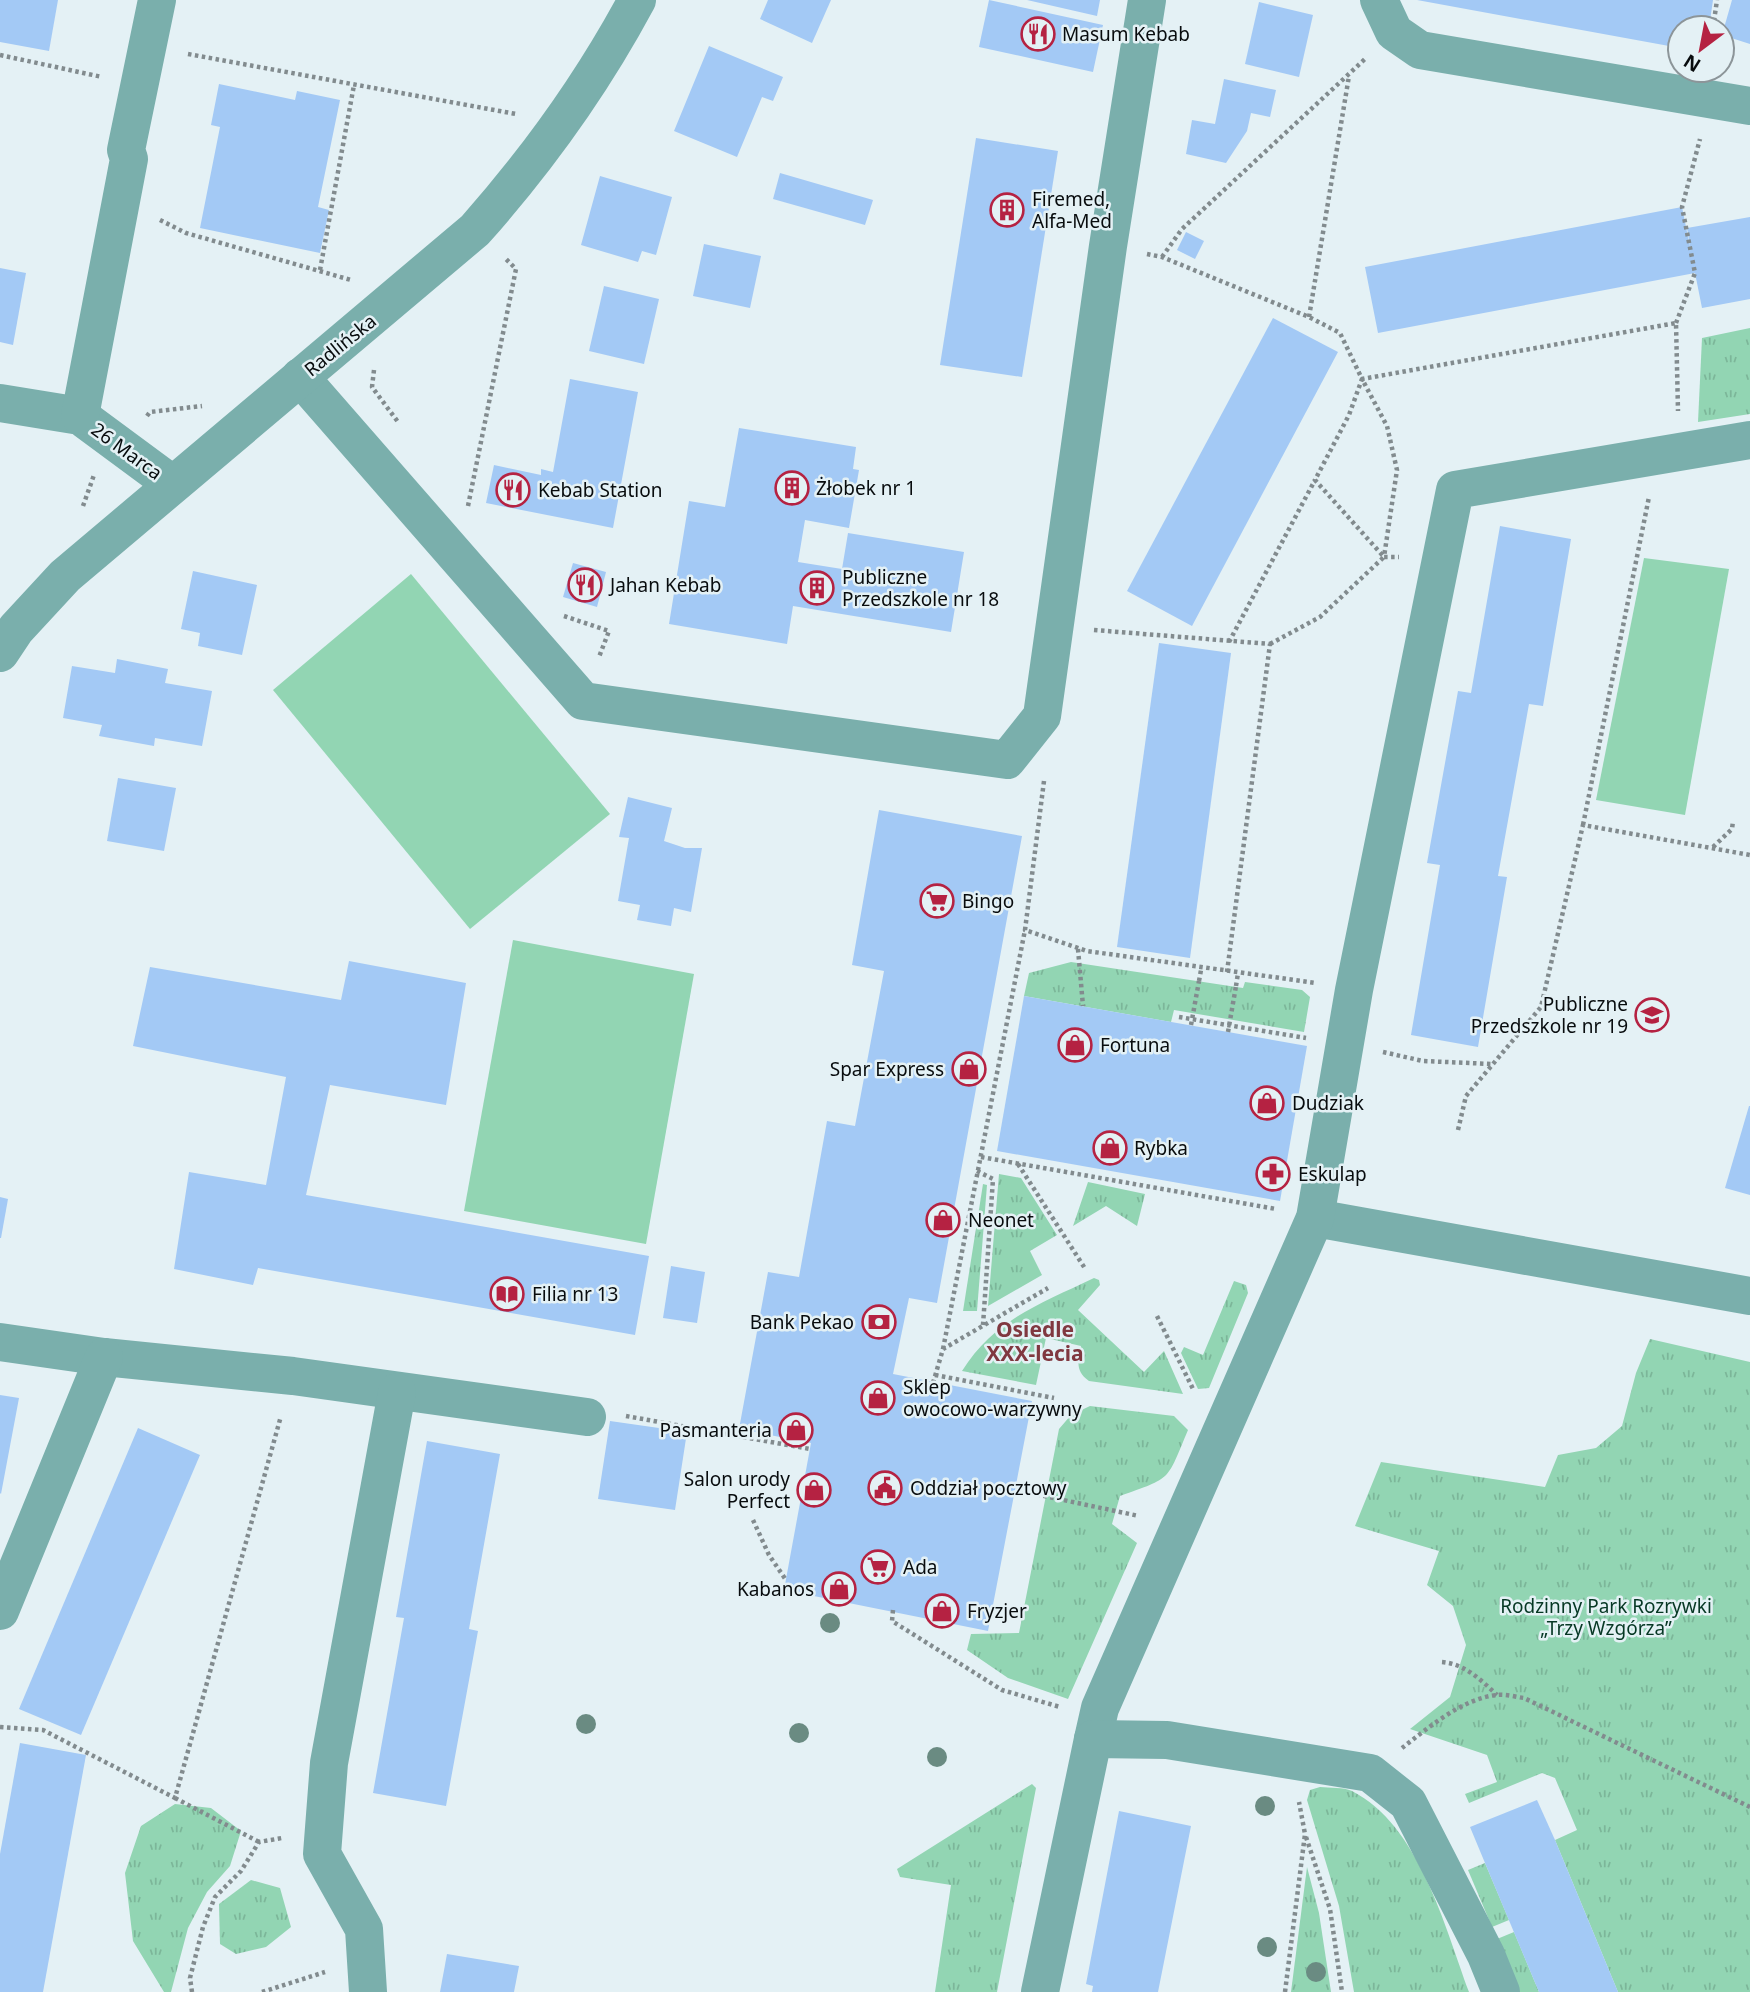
<svg xmlns="http://www.w3.org/2000/svg" width="1750" height="1992" viewBox="0 0 1750 1992" font-family="'Noto Sans',sans-serif">
	<style>
		.grass { fill: url(#grass-tufts) }
		.garden { fill: #92d5b3 }
		.building { fill: #a3c9f5 }
		.lines { fill: none; stroke-linecap: round; stroke-linejoin: round }
		.path { stroke: #828b8e; stroke-width: 4.5; stroke-dasharray: 3.5 3.5; stroke-linecap: butt }
		.minor { stroke: #7aafac; stroke-width: 38 }
		.path-bridge { stroke: #828b8e; stroke-width: 4.5; stroke-dasharray: 3.5 3.5; stroke-linecap: butt }
		.tree { fill: #6a8b82 }
		.labels { text-anchor: middle; dominant-baseline: central; stroke-width: 5; stroke-linejoin: round; paint-order: stroke }
		.poi-label { font-size: 19px; fill: #080c0e; stroke: #e4f1f5; text-anchor: start }
		.street-label { font-size: 19px; fill: #080c0e; stroke: #e4f1f5 }
		.park-label { font-size: 19px; fill: #063824; stroke: #e4f1f5 }
		.neighbourhood-label { font-size: 21px; font-weight: bold; fill: #803840; stroke: #e4f1f5 }
	</style>
	<defs>
		<pattern id="grass-tufts" width="24" height="20" patternUnits="userSpaceOnUse" patternTransform="scale(1.75)"><rect width="24" height="20" fill="#92d5b3"/><path d="M3 7l-1-3M5 7V3M7 7l1-3M15 17l-1-3M17 17v-4M19 17l1-3" fill="none" stroke="#7cb699"/></pattern>
	</defs>
	<rect width="100%" height="100%" fill="#e4f1f5"/>
	<g class="grass">
		<path d="M 1750,328 L 1750,414 L 1698,422 L 1702,338 Z"/>
		<path d="M 1071,962 L 1243,988 L 1245,982 L 1302,990 L 1310,997 L 1304,1032 L 1174,1010 L 1171,1022 L 1024,996 L 1029,973 Z"/>
		<path d="M 999,1174 L 1021,1178 L 1057,1235 L 1030,1251 L 1042,1275 L 988,1306 Z"/>
		<path d="M 1088,1182 L 1145,1194 L 1137,1226 L 1106,1206 L 1073,1226 Z"/>
		<path d="M 983,1184 L 987,1185 L 977,1311 L 963,1311 Z"/>
		<path d="M 1094,1278 L 1099,1280 L 1100,1285 L 1078,1310 L 1144,1372 L 1164,1351 L 1183,1394 L 1089,1381 C 1075,1371 1078,1362 1081,1346 L 1046,1338 L 1036,1385 L 962,1371 C 995,1319 1040,1304 1094,1278 Z"/>
		<path d="M 1234,1281 L 1246,1285 L 1248,1293 L 1209,1388 L 1198,1389 L 1181,1353 L 1184,1347 L 1203,1355 Z"/>
		<path d="M 1650,1339 L 1750,1362 L 1750,1992 L 1618,1992 L 1555,1840 L 1577,1830 L 1555,1778 L 1542,1773 L 1469,1803 L 1465,1794 L 1497,1782 L 1487,1755 L 1410,1729 L 1450,1697 L 1466,1645 L 1453,1606 L 1427,1585 L 1439,1551 L 1355,1526 L 1381,1462 L 1545,1487 L 1558,1455 L 1596,1448 L 1622,1426 L 1636,1373 Z"/>
		<path d="M 1090,1406 L 1174,1416 L 1188,1430 C 1166,1482 1173,1477 1120,1496 L 1112,1524 L 1137,1543 L 1068,1699 L 1008,1678 L 967,1650 L 971,1634 L 1019,1633 L 1059,1429 L 1071,1415 Z"/>
		<path d="M 1032,1784 L 1036,1788 L 997,1992 L 935,1992 L 951,1885 L 900,1877 L 897,1869 Z"/>
		<path d="M 1320,1787 C 1330,1788 1343,1787 1352,1791 C 1419,1825 1445,1927 1469,1992 L 1354,1992 L 1339,1906 L 1307,1800 L 1310,1790 Z"/>
		<path d="M 175,1804 L 211,1808 L 241,1831 L 230,1866 L 207,1892 L 188,1928 L 171,1992 L 164,1992 L 133,1941 L 125,1873 L 141,1826 Z"/>
		<path d="M 1485,1863 L 1509,1920 L 1492,1927 L 1468,1870 Z"/>
		<path d="M 1307,1867 L 1319,1913 L 1331,1992 L 1291,1992 Z"/>
		<path d="M 251,1880 L 280,1888 L 291,1927 L 266,1947 L 236,1954 L 220,1944 L 219,1904 Z"/>
		<path d="M 1514,1932 L 1539,1992 L 1519,1992 L 1497,1939 Z"/>
	</g>
	<g class="garden">
		<path d="M 1644,558 L 1729,569 L 1685,815 L 1596,800 Z"/>
		<path d="M 411,574 L 610,814 L 470,929 L 273,690 Z"/>
		<path d="M 513,940 L 694,974 L 646,1244 L 464,1211 Z"/>
	</g>
	<g class="building">
		<path d="M 0,0 L 58,0 L 49,51 L 0,42 Z"/>
		<path d="M 768,0 L 831,0 L 812,43 L 760,19 Z"/>
		<path d="M 989,0 L 1103,25 L 1093,72 L 979,47 Z"/>
		<path d="M 1027,0 L 1100,0 L 1097,16 Z"/>
		<path d="M 1417,0 L 1713,0 L 1709,28 L 1680,28 L 1680,48 Z"/>
		<path d="M 1732,0 L 1750,0 L 1750,44 L 1722,35 Z"/>
		<path d="M 1259,2 L 1313,15 L 1299,77 L 1245,64 Z"/>
		<path d="M 709,46 L 783,77 L 773,101 L 762,97 L 737,157 L 674,131 Z"/>
		<path d="M 1224,79 L 1276,90 L 1270,117 L 1251,113 L 1247,131 L 1226,163 L 1186,154 L 1192,120 L 1215,124 Z"/>
		<path d="M 219,84 L 295,100 L 297,91 L 340,100 L 318,207 L 329,210 L 320,253 L 200,228 L 220,127 L 211,125 Z"/>
		<path d="M 976,138 L 1058,151 L 1022,377 L 940,365 Z"/>
		<path d="M 780,173 L 873,200 L 865,225 L 773,199 Z"/>
		<path d="M 600,176 L 672,197 L 656,255 L 642,251 L 638,262 L 581,245 Z"/>
		<path d="M 1682,207 L 1691,252 L 1687,228 L 1750,217 L 1750,299 L 1702,308 L 1695,273 L 1378,333 L 1365,267 Z"/>
		<path d="M 1186,232 L 1204,241 L 1195,259 L 1177,250 Z"/>
		<path d="M 704,244 L 761,256 L 750,308 L 693,296 Z"/>
		<path d="M 0,268 L 26,273 L 13,345 L 0,342 Z"/>
		<path d="M 604,286 L 659,299 L 644,364 L 589,351 Z"/>
		<path d="M 1273,318 L 1338,352 L 1192,626 L 1127,591 Z"/>
		<path d="M 570,379 L 638,392 L 613,528 L 486,503 L 494,465 L 541,475 L 541,469 L 553,472 Z"/>
		<path d="M 739,428 L 856,447 L 853,469 L 859,470 L 849,528 L 805,520 L 798,562 L 842,569 L 848,533 L 964,552 L 951,632 L 793,606 L 787,644 L 669,624 L 689,501 L 725,507 Z"/>
		<path d="M 1500,526 L 1571,539 L 1543,706 L 1529,704 L 1498,876 L 1507,877 L 1478,1047 L 1411,1035 L 1440,865 L 1427,863 L 1458,691 L 1471,693 Z"/>
		<path d="M 573,563 L 606,572 L 597,607 L 563,597 Z"/>
		<path d="M 193,571 L 257,585 L 242,655 L 198,646 L 200,633 L 181,629 Z"/>
		<path d="M 1159,643 L 1231,653 L 1190,958 L 1117,947 Z"/>
		<path d="M 117,659 L 168,669 L 165,683 L 212,691 L 202,746 L 155,738 L 154,746 L 99,736 L 102,725 L 63,718 L 72,666 L 115,673 Z"/>
		<path d="M 118,778 L 176,788 L 164,851 L 107,841 Z"/>
		<path d="M 628,797 L 672,808 L 664,841 L 685,848 L 702,848 L 691,912 L 674,908 L 671,926 L 637,920 L 640,905 L 618,901 L 629,838 L 619,837 Z"/>
		<path d="M 879,810 L 1022,836 L 937,1303 L 909,1298 L 893,1374 L 1032,1401 L 988,1631 L 784,1590 L 811,1443 L 739,1429 L 768,1272 L 799,1277 L 827,1121 L 855,1126 L 884,971 L 852,965 Z"/>
		<path d="M 349,961 L 466,983 L 446,1105 L 330,1085 L 306,1195 L 649,1256 L 635,1335 L 258,1268 L 253,1285 L 174,1269 L 189,1172 L 266,1185 L 286,1077 L 133,1046 L 150,967 L 341,1000 Z"/>
		<path d="M 1024,996 L 1307,1046 L 1280,1201 L 997,1151 Z"/>
		<path d="M 1749,1106 L 1750,1106 L 1750,1195 L 1725,1188 Z"/>
		<path d="M 0,1197 L 8,1199 L 1,1238 L 0,1238 Z"/>
		<path d="M 671,1266 L 705,1272 L 697,1323 L 663,1318 Z"/>
		<path d="M 0,1395 L 19,1398 L 1,1494 L 0,1493 Z"/>
		<path d="M 610,1421 L 687,1432 L 675,1510 L 598,1499 Z"/>
		<path d="M 138,1428 L 200,1455 L 81,1735 L 19,1709 Z"/>
		<path d="M 427,1441 L 500,1454 L 469,1629 L 478,1631 L 446,1806 L 373,1793 L 404,1618 L 396,1617 Z"/>
		<path d="M 20,1743 L 86,1755 L 43,1992 L 0,1992 L 0,1854 Z"/>
		<path d="M 1537,1800 L 1555,1840 L 1618,1992 L 1539,1992 L 1485,1863 L 1470,1827 Z"/>
		<path d="M 1119,1811 L 1191,1826 L 1158,1992 L 1092,1992 L 1093,1986 L 1086,1984 Z"/>
		<path d="M 447,1954 L 519,1966 L 514,1992 L 440,1992 Z"/>
	</g>
	<g class="lines">
		<g class="path">
			<path d="M 1713,28 L 1717,0"/>
			<path d="M 188,54 L 516,114"/>
			<path d="M 0,55 L 102,77"/>
			<path d="M 160,220 L 186,233 L 351,280"/>
			<path d="M 1147,254 L 1162,257 L 1309,317 L 1340,333 L 1362,379 L 1676,323 L 1678,411"/>
			<path d="M 1162,257 L 1182,229 L 1365,59"/>
			<path d="M 320,270 L 354,85"/>
			<path d="M 1309,317 L 1349,76"/>
			<path d="M 1676,323 L 1695,273 L 1682,207 L 1700,139"/>
			<path d="M 374,370 L 372,387 L 398,422"/>
			<path d="M 147,416 L 150,412 L 202,406"/>
			<path d="M 83,506 L 94,475"/>
			<path d="M 468,506 L 516,269 L 505,258"/>
			<path d="M 564,616 L 609,631 L 599,657"/>
			<path d="M 1094,630 L 1270,644 L 1227,972"/>
			<path d="M 1229,642 L 1315,480"/>
			<path d="M 1270,644 L 1320,617 L 1384,557 L 1315,480 L 1349,415 L 1362,379 L 1387,426 L 1397,470 L 1384,557 L 1399,557"/>
			<path d="M 1044,781 L 1025,930 L 1087,951 L 1316,983"/>
			<path d="M 1583,825 L 1649,497"/>
			<path d="M 1713,847 L 1732,829 L 1733,821"/>
			<path d="M 1078,949 L 1083,1006"/>
			<path d="M 1199,981 L 1201,970"/>
			<path d="M 1236,986 L 1238,973"/>
			<path d="M 1179,1017 L 1306,1038"/>
			<path d="M 1383,1052 L 1423,1061 L 1492,1064"/>
			<path d="M 1458,1130 L 1466,1096 L 1541,1007 L 1583,825 L 1750,855"/>
			<path d="M 981,1157 L 1276,1209"/>
			<path d="M 1018,1164 L 1086,1270"/>
			<path d="M 977,1171 L 993,1179 L 983,1325"/>
			<path d="M 1157,1316 L 1194,1391"/>
			<path d="M 943,1349 L 1025,930"/>
			<path d="M 935,1375 L 1054,1398"/>
			<path d="M 933,1383 L 943,1349 L 1048,1288"/>
			<path d="M 626,1416 L 810,1449"/>
			<path d="M 1016,1490 L 1139,1516"/>
			<path d="M 753,1520 L 769,1555 L 786,1580"/>
			<path d="M 893,1610 L 892,1621 L 1002,1690 L 1060,1707"/>
			<path d="M 1442,1662 C 1465,1664 1481,1680 1497,1695"/>
			<path d="M 0,1727 L 43,1730 L 175,1798 L 281,1416"/>
			<path d="M 1402,1748 C 1428,1728 1463,1698 1497,1695 C 1506,1694 1516,1697 1524,1698 L 1750,1807"/>
			<path d="M 175,1798 L 259,1842"/>
			<path d="M 1306,1837 L 1330,1909 L 1342,1992"/>
			<path d="M 192,1992 L 190,1978 L 203,1927 L 215,1897 L 241,1871 L 259,1842 L 282,1838"/>
			<path d="M 262,1992 L 325,1972"/>
			<path d="M 1285,1992 L 1305,1834 L 1299,1802"/>
		</g>
		<g class="minor">
			<path d="M 1379,0 L 1394,32 L 1420,50 L 1750,106"/>
			<path d="M 300,377 L 583,701 L 1007,760 L 1042,716 L 1108,246 L 1147,0"/>
			<path d="M 0,403 L 80,416 L 172,484"/>
			<path d="M 80,416 L 129,159 L 126,150 L 157,0"/>
			<path d="M 0,653 L 16,629 L 65,576 L 475,230 C 538,159 592,84 637,0"/>
			<path d="M 1315,1218 L 1750,1296"/>
			<path d="M 0,1342 L 104,1357 L 293,1376 L 587,1417"/>
			<path d="M 0,1611 L 104,1357"/>
			<path d="M 1093,1739 L 1100,1708 L 1315,1218 L 1354,990 L 1455,490 L 1750,440"/>
			<path d="M 368,1992 L 364,1929 L 322,1854 L 329,1763 L 397,1392"/>
			<path d="M 1040,1992 L 1093,1739 L 1167,1740 L 1370,1773 L 1408,1803 L 1486,1955 L 1501,1992"/>
		</g>
		<g class="path-bridge">
			<path d="M 1191,1025 L 1199,981"/>
			<path d="M 1228,1032 L 1236,986"/>
		</g>
	</g>
	<g class="tree">
		<circle cx="830" cy="1623" r="10"/>
		<circle cx="586" cy="1724" r="10"/>
		<circle cx="799" cy="1733" r="10"/>
		<circle cx="937" cy="1757" r="10"/>
		<circle cx="1265" cy="1806" r="10"/>
		<circle cx="1267" cy="1947" r="10"/>
		<circle cx="1316" cy="1972" r="10"/>
	</g>
	<defs>
		<symbol id="restaurant-ring" viewBox="-11 -11 22 22"><circle r="9.5" fill="#e4f1f5" stroke="#b52242" stroke-width="1.5"/><path d="M-5-6h1v4h1v-4h1v4h1v-4h1v5L-1.5 .5V6h-2V.5L-5-1ZM5-6V6H3V1.5H1.5Q1.5-4 5-6Z" fill="#b52242"/></symbol>
		<symbol id="building-ring" viewBox="-11 -11 22 22"><circle r="9.5" fill="#e4f1f5" stroke="#b52242" stroke-width="1.5"/><path d="M-4-6H4V6H1V3H-1V6H-4ZM-2.5-4.3h1.7v1.8h-1.7ZM.8-4.3h1.7v1.8H.8ZM-2.5-1h1.7V.8h-1.7ZM.8-1h1.7V.8H.8Z" fill="#b52242"/></symbol>
		<symbol id="supermarket-ring" viewBox="-11 -11 22 22"><circle r="9.5" fill="#e4f1f5" stroke="#b52242" stroke-width="1.5"/><path d="M-6-5.5h2.5l.6 2H6L4.5 2H-2.5L-4.4-4H-6ZM-1.5 3.2a1.3 1.3 0 1 0 .1 0ZM3 3.2a1.3 1.3 0 1 0 .1 0Z" fill="#b52242"/></symbol>
		<symbol id="school-ring" viewBox="-11 -11 22 22"><circle r="9.5" fill="#e4f1f5" stroke="#b52242" stroke-width="1.5"/><path d="M0-5L7-2L0 1L-7-2ZM-4 1L0 2.5L4 1V4Q0 6-4 4Z" fill="#b52242"/></symbol>
		<symbol id="shop-ring" viewBox="-11 -11 22 22"><circle r="9.5" fill="#e4f1f5" stroke="#b52242" stroke-width="1.5"/><path d="M-5-2.5h2.3a2.7 3.5 0 0 1 5.4 0H5L5.5 6h-11ZM-1.5-2.5h3a1.5 2.3 0 0 0-3 0Z" fill="#b52242"/></symbol>
		<symbol id="pharmacy-ring" viewBox="-11 -11 22 22"><circle r="9.5" fill="#e4f1f5" stroke="#b52242" stroke-width="1.5"/><path d="M-2-6h4v4h4v4h-4v4h-4v-4h-4v-4h4Z" fill="#b52242"/></symbol>
		<symbol id="library-ring" viewBox="-11 -11 22 22"><circle r="9.5" fill="#e4f1f5" stroke="#b52242" stroke-width="1.5"/><path d="M-6-4Q-3-5.5-.7-3.5V5Q-3 3-6 4ZM6-4Q3-5.5 .7-3.5V5Q3 3 6 4Z" fill="#b52242"/></symbol>
		<symbol id="bank-ring" viewBox="-11 -11 22 22"><circle r="9.5" fill="#e4f1f5" stroke="#b52242" stroke-width="1.5"/><path d="M-6-4H6V4H-6ZM0-2.3a2.3 2.3 0 1 0 0 4.6a2.3 2.3 0 1 0 0-4.6Z" fill="#b52242"/></symbol>
		<symbol id="civic-ring" viewBox="-11 -11 22 22"><circle r="9.5" fill="#e4f1f5" stroke="#b52242" stroke-width="1.5"/><path d="M-.6-6.5H3V-4.5H.6V-3L4-1V1h2V6H-6V1h2V-1L-.6-3ZM-1.2 2.5V6h2.4V2.5Z" fill="#b52242"/></symbol>
	</defs>
	<g fill-rule="evenodd">
		<use href="#restaurant-ring" x="1019" y="15" width="38" height="38"/>
		<use href="#building-ring" x="988" y="191" width="38" height="38"/>
		<use href="#building-ring" x="773" y="469" width="38" height="38"/>
		<use href="#restaurant-ring" x="494" y="471" width="38" height="38"/>
		<use href="#restaurant-ring" x="566" y="566" width="38" height="38"/>
		<use href="#building-ring" x="798" y="569" width="38" height="38"/>
		<use href="#supermarket-ring" x="918" y="882" width="38" height="38"/>
		<use href="#school-ring" x="1633" y="996" width="38" height="38"/>
		<use href="#shop-ring" x="1056" y="1026" width="38" height="38"/>
		<use href="#shop-ring" x="950" y="1050" width="38" height="38"/>
		<use href="#shop-ring" x="1248" y="1084" width="38" height="38"/>
		<use href="#shop-ring" x="1091" y="1129" width="38" height="38"/>
		<use href="#pharmacy-ring" x="1254" y="1155" width="38" height="38"/>
		<use href="#shop-ring" x="924" y="1201" width="38" height="38"/>
		<use href="#library-ring" x="488" y="1275" width="38" height="38"/>
		<use href="#bank-ring" x="860" y="1303" width="38" height="38"/>
		<use href="#shop-ring" x="859" y="1379" width="38" height="38"/>
		<use href="#shop-ring" x="777" y="1411" width="38" height="38"/>
		<use href="#civic-ring" x="866" y="1469" width="38" height="38"/>
		<use href="#shop-ring" x="795" y="1471" width="38" height="38"/>
		<use href="#supermarket-ring" x="859" y="1548" width="38" height="38"/>
		<use href="#shop-ring" x="820" y="1570" width="38" height="38"/>
		<use href="#shop-ring" x="923" y="1592" width="38" height="38"/>
	</g>
	<g class="labels">
		<g class="poi-label">
			<text x="1062" y="34">Masum Kebab</text>
			<text x="1032" y="199">Firemed,<tspan x="1032" dy="22">Alfa-Med</tspan></text>
			<text x="816" y="488">Żłobek nr 1</text>
			<text x="538" y="490">Kebab Station</text>
			<text x="842" y="577">Publiczne<tspan x="842" dy="22">Przedszkole nr 18</tspan></text>
			<text x="610" y="585">Jahan Kebab</text>
			<text x="962" y="901">Bingo</text>
			<text x="1628" y="1004" text-anchor="end">Publiczne<tspan x="1628" dy="22">Przedszkole nr 19</tspan></text>
			<text x="1100" y="1045">Fortuna</text>
			<text x="944" y="1069" text-anchor="end">Spar Express</text>
			<text x="1292" y="1103">Dudziak</text>
			<text x="1134" y="1148">Rybka</text>
			<text x="1298" y="1174">Eskulap</text>
			<text x="968" y="1220">Neonet</text>
			<text x="532" y="1294">Filia nr 13</text>
			<text x="854" y="1322" text-anchor="end">Bank Pekao</text>
			<text x="903" y="1387">Sklep<tspan x="903" dy="22">owocowo-warzywny</tspan></text>
			<text x="772" y="1430" text-anchor="end">Pasmanteria</text>
			<text x="790" y="1479" text-anchor="end">Salon urody<tspan x="790" dy="22">Perfect</tspan></text>
			<text x="910" y="1488">Oddział pocztowy</text>
			<text x="903" y="1567">Ada</text>
			<text x="814" y="1589" text-anchor="end">Kabanos</text>
			<text x="967" y="1611">Fryzjer</text>
		</g>
		<g class="street-label">
			<text transform="translate(340 345) rotate(-39)">Radlińska</text>
			<text transform="translate(127 451) rotate(36)">26 Marca</text>
		</g>
		<g class="park-label">
			<text x="1606" y="1606">Rodzinny Park Rozrywki<tspan x="1606" dy="22">„Trzy Wzgórza”</tspan></text>
		</g>
		<g class="neighbourhood-label">
			<text x="1035" y="1329">Osiedle<tspan x="1035" dy="24">XXX-lecia</tspan></text>
		</g>
	</g>
	<g transform="translate(1701 49) rotate(212)"><circle r="33" fill="#e4f1f5" stroke="#8c9599" stroke-width="2"/>
	<path d="M0-5L12 26L0 18L-12 26Z" fill="#b52242"/>
	<text y="-10" font-size="19" font-weight="bold" text-anchor="middle" fill="#080c0e">N</text>
	</g>
</svg>
